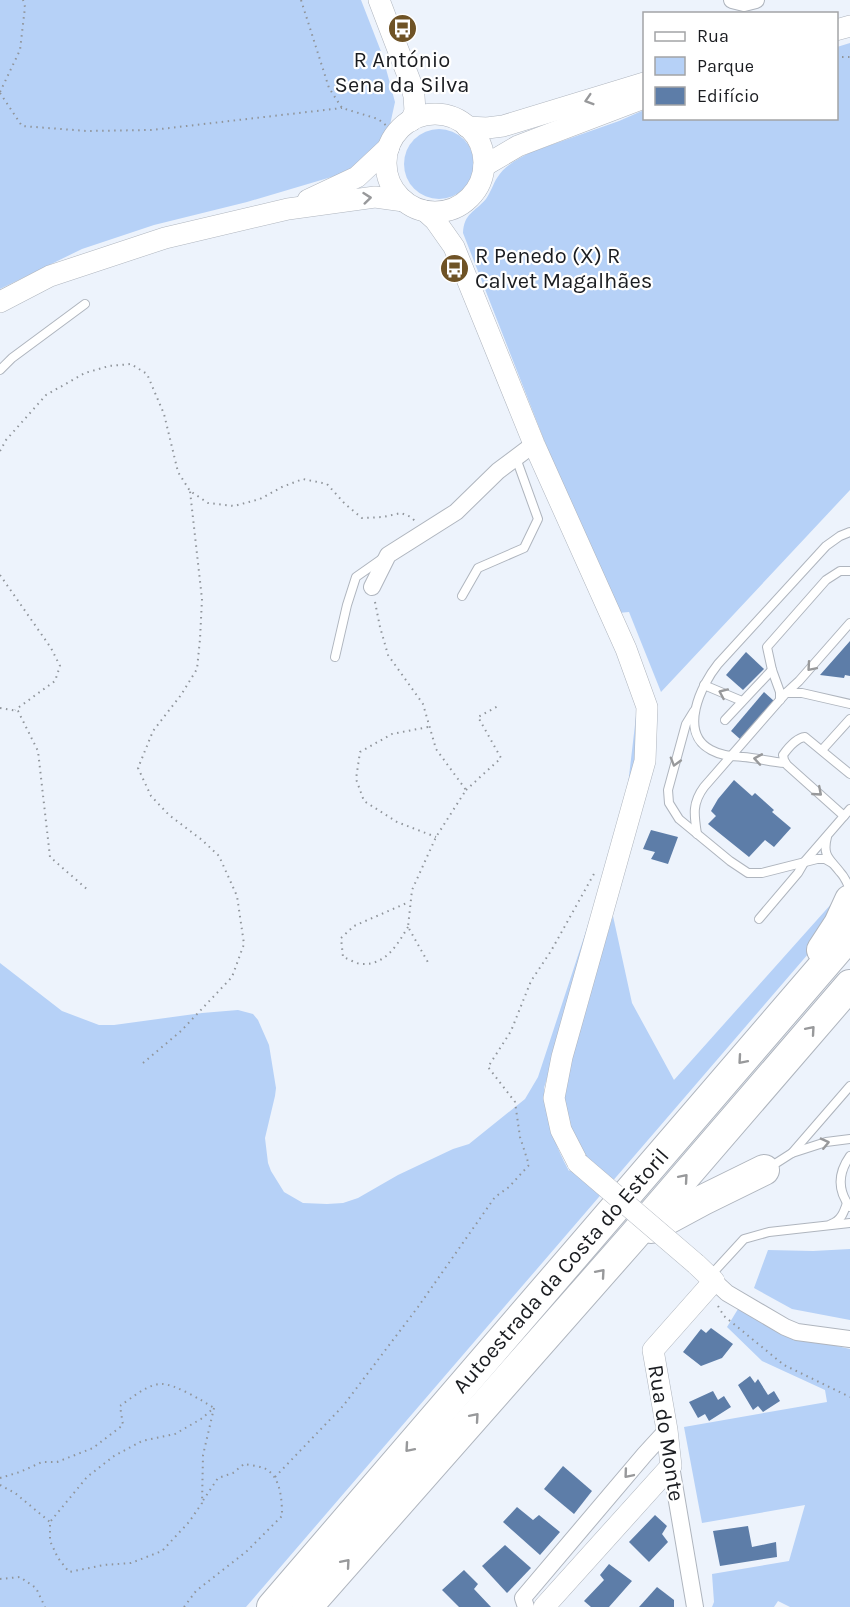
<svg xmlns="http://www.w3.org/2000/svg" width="850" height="1607" viewBox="0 0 850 1607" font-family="Karla,sans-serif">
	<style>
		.green { fill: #b6d1f7 }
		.building { fill: #5d7da8 }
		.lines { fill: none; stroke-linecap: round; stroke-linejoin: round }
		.service-casing { stroke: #afb5be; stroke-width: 10 }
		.minor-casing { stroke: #afb5be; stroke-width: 18 }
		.tertiary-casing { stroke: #afb5be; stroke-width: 22 }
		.motorway-casing { stroke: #afb5be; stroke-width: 32 }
		.path { stroke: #90959b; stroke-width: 2; stroke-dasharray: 1.5 4.5; stroke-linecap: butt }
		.service { stroke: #fff; stroke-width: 8 }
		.minor { stroke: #fff; stroke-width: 16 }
		.tertiary { stroke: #fff; stroke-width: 21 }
		.motorway { stroke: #fff; stroke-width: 30 }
		.tertiary-bridge-casing { stroke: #afb5be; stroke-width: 22; stroke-linecap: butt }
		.tertiary-bridge { stroke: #fff; stroke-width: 21 }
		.oneway { stroke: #98999b }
		.labels { text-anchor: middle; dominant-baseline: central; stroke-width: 4.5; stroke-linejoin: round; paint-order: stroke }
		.poi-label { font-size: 22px; fill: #1a1c20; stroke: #fff }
		.street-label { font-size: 22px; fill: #1a1c20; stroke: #fff }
	</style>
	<rect width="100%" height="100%" fill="#edf3fc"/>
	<g class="green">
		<path d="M 0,0 L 361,0 L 382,54 L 395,102 L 388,134 L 378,150 L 355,170 L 247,202 L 154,225 L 82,249 L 0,289 Z"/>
		<path d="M 850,43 L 850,490 L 661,692 L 629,612 L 618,613 L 557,473 L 463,233 C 464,213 475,212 486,199 C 491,192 493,184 497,178 C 504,166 519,158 531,152 L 619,121 L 644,110 L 644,118 L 836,118 L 837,47 Z"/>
		<circle cx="439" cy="164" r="35"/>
		<path d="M 638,699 L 643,731 L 607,879 L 544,1088 C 546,1120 554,1143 569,1171 L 582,1156 L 563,1112 L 567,1064 L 613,916 L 632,1003 L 674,1080 L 841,893 L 821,939 L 246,1607 L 0,1607 L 0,963 L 62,1011 L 99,1025 L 114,1025 L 202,1013 L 238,1010 L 253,1014 L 258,1020 L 269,1045 L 276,1088 L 275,1096 L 265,1138 L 268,1163 L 271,1171 L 284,1192 L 303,1203 L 327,1204 L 343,1203 L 358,1198 L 398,1175 L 453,1149 L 469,1144 L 525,1099 L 538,1077 L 587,928 L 626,802 Z"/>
		<path d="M 850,1249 L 850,1320 L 792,1309 L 754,1288 L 768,1250 L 813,1251 Z"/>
		<path d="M 738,1309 L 780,1333 L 850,1349 L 850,1607 L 790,1607 L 778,1601 L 774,1607 L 712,1607 L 714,1602 L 712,1574 L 789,1561 L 805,1505 L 702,1523 L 684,1427 L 827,1402 L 825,1390 L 762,1361 L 727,1327 Z"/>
	</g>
	<g class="building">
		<path d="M 850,641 L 850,676 L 845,675 L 844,678 L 820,675 Z"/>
		<path d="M 746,652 L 764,669 L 743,690 L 726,675 Z"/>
		<path d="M 764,692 L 774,701 L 740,739 L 731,731 Z"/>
		<path d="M 734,780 L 752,796 L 755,793 L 774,810 L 772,812 L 791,828 L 774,847 L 765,840 L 749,857 L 708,824 L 716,816 L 711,811 L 718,799 Z"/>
		<path d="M 651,830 L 678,837 L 668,864 L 651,859 L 655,852 L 643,849 Z"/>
		<path d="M 711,1328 L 733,1344 L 722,1358 L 701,1366 L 683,1352 L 701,1329 L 706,1333 Z"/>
		<path d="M 750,1376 L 755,1383 L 758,1379 L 768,1395 L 774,1391 L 780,1401 L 763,1412 L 758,1406 L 753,1410 L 738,1385 Z"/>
		<path d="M 713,1391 L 718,1400 L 724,1396 L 731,1407 L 709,1421 L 705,1414 L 698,1418 L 689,1402 Z"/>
		<path d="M 563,1466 L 592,1491 L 574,1514 L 544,1489 Z"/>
		<path d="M 517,1507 L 533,1520 L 539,1515 L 560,1532 L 540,1555 L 503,1522 Z"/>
		<path d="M 655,1515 L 667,1526 L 662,1534 L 668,1542 L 649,1562 L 629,1542 Z"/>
		<path d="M 748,1526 L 752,1547 L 776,1542 L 777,1557 L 720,1566 L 713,1531 Z"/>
		<path d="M 505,1545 L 531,1568 L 507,1593 L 482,1566 Z"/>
		<path d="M 609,1564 L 632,1581 L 609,1607 L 591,1607 L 584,1601 L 604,1580 L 600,1575 Z"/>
		<path d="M 464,1570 L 478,1584 L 474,1589 L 491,1607 L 459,1607 L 442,1590 Z"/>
		<path d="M 657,1587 L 674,1600 L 674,1607 L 639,1607 Z"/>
	</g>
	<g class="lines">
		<defs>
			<g id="service">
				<path d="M 0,370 L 12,358 L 85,304"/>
				<path d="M 462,596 L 478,568 L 524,548 L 538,519 L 516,458"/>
				<path d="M 335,657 L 347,605 L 356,577 L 383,558"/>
				<path d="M 704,685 L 742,701"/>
				<path d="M 786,693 L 802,693 L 850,704"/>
				<path d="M 780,700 L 780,692 L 772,670 L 767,647 L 826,580 L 840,571 L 850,571"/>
				<path d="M 694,711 L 686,724 L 668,790 L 669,803 L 679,819 L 730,861 L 748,873 L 762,873 L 817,859 L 825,859 L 832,863"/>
				<path d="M 725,720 L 772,670"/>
				<path d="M 822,750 L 850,719"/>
				<path d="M 785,763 C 771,762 757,758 743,757 C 732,756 722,756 711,750 C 678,733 701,685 718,664 L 826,546 L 840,536 L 850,532"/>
				<path d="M 850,774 L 805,737 C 796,738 788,748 783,755 L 784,760 L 787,765 L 844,816 L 850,809"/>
				<path d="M 697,834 C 694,815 692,803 704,787 L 786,693 L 799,681 L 850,623"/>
				<path d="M 827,837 C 822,856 830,859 840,872 C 845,877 847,883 850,889"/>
				<path d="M 759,919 L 798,873 L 805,861 L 844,816"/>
				<path d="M 792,1153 L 850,1086"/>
				<path d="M 850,1156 C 838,1173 837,1190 850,1207"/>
				<path d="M 767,1169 L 792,1153 L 826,1142 L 850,1139"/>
				<path d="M 831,1224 C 841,1221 844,1212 847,1203"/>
				<path d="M 710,1276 L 744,1239 L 769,1232 L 850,1223"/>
			</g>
			<g id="minor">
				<path d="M 732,0 L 744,3 L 756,0"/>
				<path d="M 372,587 L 388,555 L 456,512 L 498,471 L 534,444"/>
				<path d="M 714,1281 L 727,1293 L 785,1327 L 797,1332 L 850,1339"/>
				<path d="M 671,1466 L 695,1607"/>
				<path d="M 526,1607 L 523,1598 L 645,1454 L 667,1430"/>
			</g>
			<g id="tertiary">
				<path d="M 379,0 L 410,81 L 414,96 L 415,111 L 411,121"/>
				<path d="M 836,30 L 850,26"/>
				<circle cx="435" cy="163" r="49"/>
				<path d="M 467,127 L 487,128 L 503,126 L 644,83"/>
				<path d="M 484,166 L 518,146 L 644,98"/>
				<path d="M 308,200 L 357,177 L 389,147"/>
				<path d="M 425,211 L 435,220 L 454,247 L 534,444 L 626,649 L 647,707 L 645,761 L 562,1057 L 554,1098 L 561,1130 L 578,1163"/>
				<path d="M 0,302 L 50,276 L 165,238 L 288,209 L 375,197 L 404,201"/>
				<path d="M 544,1607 L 671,1466 L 667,1430 L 653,1350 L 714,1281 L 696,1264"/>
			</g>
			<g id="motorway">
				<path d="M 822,950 L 839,924 L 850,900"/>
				<path d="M 651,1228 L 703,1200 L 764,1170"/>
				<path d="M 272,1607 L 850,935"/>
				<path d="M 307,1607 L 632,1238 L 850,985"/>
			</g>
		</defs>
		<use href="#service" class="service-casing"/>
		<use href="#minor" class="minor-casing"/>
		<use href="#tertiary" class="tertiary-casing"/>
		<use href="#motorway" class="motorway-casing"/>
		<g class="path">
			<path d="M 301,0 L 329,88 L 342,108 L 378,119 L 392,130"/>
			<path d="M 836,57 L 850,57"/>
			<path d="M 0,92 L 20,50 L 25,7 L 23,0"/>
			<path d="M 0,93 L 22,126 L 87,131 L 152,130 L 342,108"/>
			<path d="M 0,451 L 6,440 L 46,395 L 85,373 L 109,366 L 131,364 L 147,374 L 164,414 L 178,472 L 190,491 L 208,503 L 234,506 L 260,499 L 282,487 L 303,479 L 327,484 L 345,504 L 362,518 L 383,517 L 401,513 L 411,517 L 415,521"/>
			<path d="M 0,575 L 51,648 L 60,666 L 55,681 L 15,710"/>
			<path d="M 375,602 L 380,627 L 388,655 L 423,704 L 436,749 L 466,790 L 436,837 L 412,890 L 408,927 L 429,964"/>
			<path d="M 0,708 L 18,711 L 38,751 L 50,857 L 88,890"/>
			<path d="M 428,727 L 392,734 L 360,752 L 356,779 L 364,801 L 397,822 L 436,837"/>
			<path d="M 466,790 L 501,758 L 478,717 L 500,705"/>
			<path d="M 408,927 C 397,945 386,965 362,964 C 356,964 349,959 343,957 L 341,938 L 354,926 L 409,902"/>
			<path d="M 143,1063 L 181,1031 L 232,977 L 244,944 L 237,896 L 219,856 L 202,840 L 169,815 L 151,796 L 138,768 L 153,731 L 181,695 L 197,669 L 200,639 L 202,599 L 190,491"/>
			<path d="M 718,1306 L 724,1316 L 784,1365 L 850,1397"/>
			<path d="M 214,1408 L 203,1455 L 202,1503 L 189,1522 L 162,1551 L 131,1563 L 104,1565 L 69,1572 L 58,1558 L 50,1541 L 50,1522 L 87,1477 L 114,1456 L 142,1441 L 175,1434 L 201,1419 Z"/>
			<path d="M 275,1477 L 343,1406 L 418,1307 L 495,1197 L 509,1187 L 529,1165 L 520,1137 L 515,1102 L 488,1067 L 511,1031 L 531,981 L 551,951 L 595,872"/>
			<path d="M 0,1478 L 20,1472 L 42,1462 L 57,1462 L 93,1448 L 123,1425 L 120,1406 C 130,1399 149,1383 162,1384 C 175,1384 203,1401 214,1408"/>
			<path d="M 0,1485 L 15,1493 L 50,1522"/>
			<path d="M 0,1579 L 20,1577 L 36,1588 L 45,1607"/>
			<path d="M 184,1607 L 196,1591 L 247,1551 L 282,1516 C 282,1500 281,1476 264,1468 C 258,1466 250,1465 244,1464 L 233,1473 L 218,1478 L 202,1502"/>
		</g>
		<use href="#service" class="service"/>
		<use href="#minor" class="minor"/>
		<use href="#tertiary" class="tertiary"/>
		<use href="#motorway" class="motorway"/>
		<defs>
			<path id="tertiary-bridge" d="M 578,1163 L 696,1264"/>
		</defs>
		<use href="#tertiary-bridge" class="tertiary-bridge-casing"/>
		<use href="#tertiary-bridge" class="tertiary-bridge"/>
	</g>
	<defs><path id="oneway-chevron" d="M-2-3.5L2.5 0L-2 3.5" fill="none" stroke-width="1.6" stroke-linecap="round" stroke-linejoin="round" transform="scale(1.5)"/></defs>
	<g class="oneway">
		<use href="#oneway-chevron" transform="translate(589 100) rotate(163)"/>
		<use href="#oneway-chevron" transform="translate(367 198) rotate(-6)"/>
		<use href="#oneway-chevron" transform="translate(811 667) rotate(131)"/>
		<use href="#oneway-chevron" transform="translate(723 693) rotate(-156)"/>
		<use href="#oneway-chevron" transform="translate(758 759) rotate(-170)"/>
		<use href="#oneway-chevron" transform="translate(675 762) rotate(106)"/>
		<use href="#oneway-chevron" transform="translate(818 792) rotate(41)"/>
		<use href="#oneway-chevron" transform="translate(811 1030) rotate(-49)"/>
		<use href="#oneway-chevron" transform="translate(742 1060) rotate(131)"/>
		<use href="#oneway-chevron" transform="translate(825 1143) rotate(-13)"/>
		<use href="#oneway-chevron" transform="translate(684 1178) rotate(-49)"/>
		<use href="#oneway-chevron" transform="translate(601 1273) rotate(-49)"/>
		<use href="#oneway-chevron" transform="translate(475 1417) rotate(-49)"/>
		<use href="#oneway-chevron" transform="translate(409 1448) rotate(131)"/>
		<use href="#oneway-chevron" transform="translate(628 1474) rotate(130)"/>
		<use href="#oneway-chevron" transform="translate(346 1563) rotate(-49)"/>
	</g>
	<defs>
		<symbol id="bus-disc" viewBox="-11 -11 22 22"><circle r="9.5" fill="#6f5326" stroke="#fff"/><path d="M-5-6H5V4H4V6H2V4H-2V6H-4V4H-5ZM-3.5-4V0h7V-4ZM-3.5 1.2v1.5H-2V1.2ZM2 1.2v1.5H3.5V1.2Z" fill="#fff"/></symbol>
	</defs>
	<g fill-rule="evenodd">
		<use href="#bus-disc" x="386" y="12" width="33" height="33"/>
		<use href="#bus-disc" x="438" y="252" width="33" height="33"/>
	</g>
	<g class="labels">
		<g class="poi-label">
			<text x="402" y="60">R António<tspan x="402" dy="25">Sena da Silva</tspan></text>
			<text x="475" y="256" text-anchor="start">R Penedo (X) R<tspan x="475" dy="25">Calvet Magalhães</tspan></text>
		</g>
		<g class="street-label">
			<text transform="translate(561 1271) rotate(-49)">Autoestrada da Costa do Estoril</text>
			<text transform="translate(666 1433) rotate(81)">Rua do Monte</text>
		</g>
	</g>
	<rect x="643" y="12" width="195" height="108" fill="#ffffff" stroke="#a3a4a6" stroke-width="1.5"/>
	<rect x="655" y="32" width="30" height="9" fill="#ffffff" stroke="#a3a4a6" stroke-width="1.5"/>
	<text x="697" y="42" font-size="18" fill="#1a1c20">Rua</text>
	<rect x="655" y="57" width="30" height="18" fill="#b6d1f7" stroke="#a3a4a6" stroke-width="1.5"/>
	<text x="697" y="72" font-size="18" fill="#1a1c20">Parque</text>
	<rect x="655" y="87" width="30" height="18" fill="#5d7da8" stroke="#a3a4a6" stroke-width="1.5"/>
	<text x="697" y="102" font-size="18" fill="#1a1c20">Edifício</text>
</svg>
